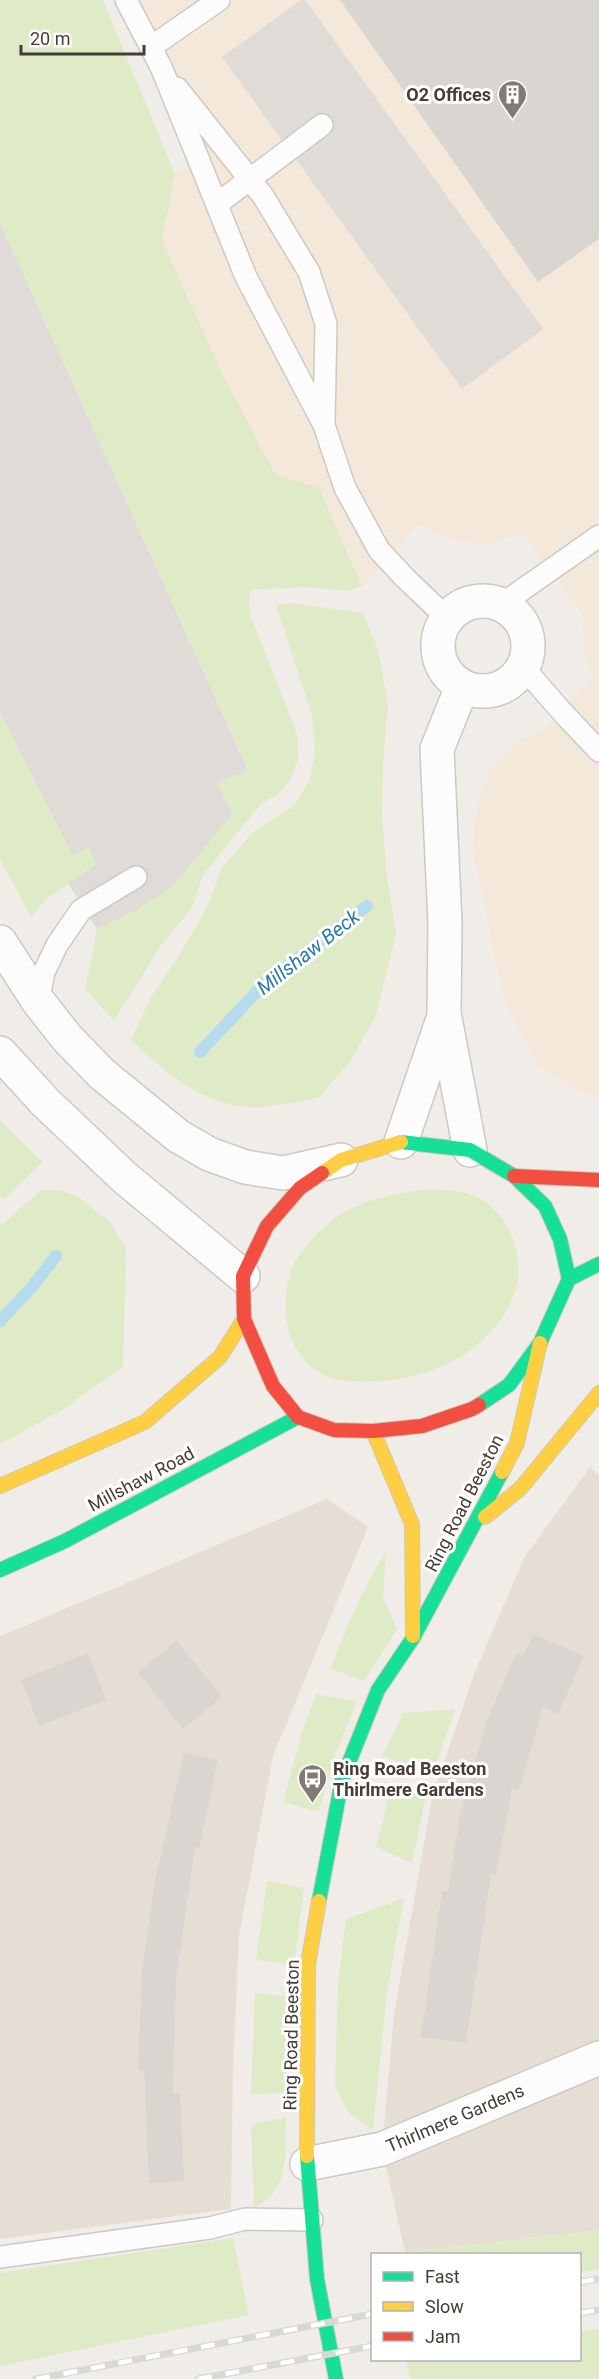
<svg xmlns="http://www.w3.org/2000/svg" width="599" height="2379" viewBox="0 0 599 2379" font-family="Roboto,sans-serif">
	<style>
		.residential { fill: #e4ded5 }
		.commercial { fill: #f3e8da }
		.green { fill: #deebc6 }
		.parking { fill: #dfdcd8 }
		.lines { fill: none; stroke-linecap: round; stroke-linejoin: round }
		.stream { stroke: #b6dbef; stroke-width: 12 }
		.building { fill: #d9d5d0 }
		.lane-casing { stroke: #ccc9c4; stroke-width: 24 }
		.street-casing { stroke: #ccc9c4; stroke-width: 36 }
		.fast-casing { stroke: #d2c8b5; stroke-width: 16 }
		.slow-casing { stroke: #d2c8b5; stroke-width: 16 }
		.jam-casing { stroke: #d2c8b5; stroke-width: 16 }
		.lane { stroke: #fdfcfc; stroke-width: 21 }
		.street { stroke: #fdfcfc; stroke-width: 33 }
		.fast { stroke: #16e098; stroke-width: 14 }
		.slow { stroke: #ffcf43; stroke-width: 14 }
		.jam { stroke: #f24e42; stroke-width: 14 }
		.rail-casing { stroke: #d8d8d7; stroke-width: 7 }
		.rail { stroke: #fff; stroke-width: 4.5; stroke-dasharray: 14; stroke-linecap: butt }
		.labels { text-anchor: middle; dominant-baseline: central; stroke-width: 6; stroke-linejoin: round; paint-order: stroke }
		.poi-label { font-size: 18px; font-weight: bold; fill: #453d34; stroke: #fff; text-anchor: end }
		.street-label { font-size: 18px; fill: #453d34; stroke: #fff }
		.water-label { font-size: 20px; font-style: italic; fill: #297aab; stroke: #fff }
	</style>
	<rect width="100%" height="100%" fill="#f0ede8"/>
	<g class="residential">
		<path d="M 590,1467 L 599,1476 L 599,2230 L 405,2252 L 382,2149 L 394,2015 L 432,1797 L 475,1672 L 524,1558 Z"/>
		<path d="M 327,1499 L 368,1527 L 273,1756 L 239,1936 L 233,2065 L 231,2209 L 0,2239 L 0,1636 Z"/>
	</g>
	<path class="commercial" d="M 126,0 L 599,0 L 599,1095 L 577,1090 L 538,1066 L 505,1003 L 473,848 L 478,801 L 492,766 L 520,739 L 540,733 L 593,677 L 584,649 L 583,615 L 522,532 L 490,544 L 454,540 L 419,524 L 362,586 L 319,488 L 275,474 L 221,371 L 162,240 L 175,174 L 199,159 Z"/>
	<g class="green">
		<path d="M 0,0 L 103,0 L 175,174 L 162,240 L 221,371 L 275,474 L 319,488 L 362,586 L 348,591 L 308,587 L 250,590 L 249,611 L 297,734 L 299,757 L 290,780 L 278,794 L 261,804 L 203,875 L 193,906 L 162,944 L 114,1021 L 85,989 L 97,929 L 134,911 L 217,783 L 248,769 L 0,223 Z"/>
		<path d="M 291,603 L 363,613 L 378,649 L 388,704 L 383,764 L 382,816 L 387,877 L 396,934 L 375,1018 L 349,1063 L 318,1098 C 298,1101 265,1109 245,1107 C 201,1103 161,1069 131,1040 L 151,997 L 180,954 L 207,907 L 222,868 L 252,833 L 294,806 L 309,782 L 315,752 L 312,715 L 276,605 Z"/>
		<path d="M 0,712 L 72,855 L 88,848 L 97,865 L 46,899 L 31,917 L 0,859 Z"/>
		<path d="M 0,1121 L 43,1162 L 3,1200 L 0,1194 Z"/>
		<path d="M 430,1189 C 441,1190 455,1190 466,1193 C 487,1199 502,1214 511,1234 C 523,1264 521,1289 503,1316 C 471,1366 405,1386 348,1381 C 294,1377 276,1320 290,1274 C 295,1256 313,1236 328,1224 C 355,1200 395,1193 430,1189 Z"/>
		<path d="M 42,1190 L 60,1190 L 80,1198 L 111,1223 L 126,1249 L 123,1366 L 64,1409 L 0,1444 L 0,1226 Z"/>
		<path d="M 386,1553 L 383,1597 L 397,1629 L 364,1681 L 331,1669 C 346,1629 361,1589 386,1553 Z"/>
		<path d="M 316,1694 L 357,1702 L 334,1757 L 319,1812 L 283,1802 L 302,1732 Z"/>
		<path d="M 455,1709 L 433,1774 L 382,1756 L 403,1713 Z"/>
		<path d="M 427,1791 L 412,1863 L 376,1847 L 390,1792 Z"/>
		<path d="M 267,1881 L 304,1888 L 294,1965 L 256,1960 Z"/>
		<path d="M 404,1898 L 387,1991 L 373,2130 L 347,2111 L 335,2085 L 338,1984 L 346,1919 Z"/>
		<path d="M 255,1993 L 291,1997 L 285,2092 L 251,2095 Z"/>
		<path d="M 286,2117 C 285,2153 291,2191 254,2208 L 251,2125 Z"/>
		<path d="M 599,2230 L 599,2269 L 580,2272 L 580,2254 L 404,2254 L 405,2252 Z"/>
		<path d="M 233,2238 L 249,2315 L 0,2366 L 0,2273 Z"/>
		<path d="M 599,2329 L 599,2379 L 410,2379 L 406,2360 L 580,2360 L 580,2332 Z"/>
	</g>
	<g class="parking">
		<path d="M 301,0 L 305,0 L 543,329 L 462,389 L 222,57 Z"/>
		<path d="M 0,223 L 248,770 L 217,783 L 232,814 L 172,887 L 134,911 L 97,929 L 68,883 L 97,864 L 88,848 L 72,855 L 0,712 Z"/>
	</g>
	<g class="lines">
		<g class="stream">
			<path d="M 200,1052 L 266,982 L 367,906"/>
			<path d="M 0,1321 L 32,1287 L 56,1256"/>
		</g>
	</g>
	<g class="building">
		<path d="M 340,0 L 599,0 L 599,239 L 538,282 Z"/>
		<path d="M 533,1634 L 584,1656 L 558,1714 L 543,1707 L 519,1790 L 512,1788 L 496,1875 L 491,1874 L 466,2043 L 421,2037 L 442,1891 L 448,1892 L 460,1814 L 487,1721 L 516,1653 L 523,1656 Z"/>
		<path d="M 177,1641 L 222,1697 L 183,1729 L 138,1672 Z"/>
		<path d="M 88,1653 L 106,1700 L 39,1726 L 21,1680 Z"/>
		<path d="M 184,1753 L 218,1760 L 199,1848 L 195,1847 L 176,1979 L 173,2093 L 180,2093 L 184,2181 L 149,2183 L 144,2071 L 138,2070 L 142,1972 L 157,1868 L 158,1868 Z"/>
	</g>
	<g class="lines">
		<defs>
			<g id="lane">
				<path d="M 126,0 L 162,69 L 246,277 L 324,425 L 345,488 L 379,550 L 405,578 L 447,618"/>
				<path d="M 151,47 L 219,0"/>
				<path d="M 177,88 L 263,196 L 309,272 L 326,324 L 324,422"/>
				<path d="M 217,204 L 322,125"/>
				<path d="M 502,604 L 599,536"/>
				<path d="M 523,667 L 563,713 L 599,751"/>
				<path d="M 38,1001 L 44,972 L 57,945 L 81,910 L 136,877"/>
				<path d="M 0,2257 L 210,2228 L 245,2219 L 312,2220"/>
			</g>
			<g id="street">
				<circle cx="483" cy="646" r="45"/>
				<path d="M 462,687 L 437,749 L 445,923 L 444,1013 L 470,1150"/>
				<path d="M 0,942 L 38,1001 L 67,1038 L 102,1074 L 178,1136 L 209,1154 L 245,1167 L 283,1173 L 341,1160"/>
				<path d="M 0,1053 L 46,1103 L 124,1177 L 243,1276"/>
				<path d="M 401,1142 L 444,1016"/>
				<path d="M 307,2164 L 382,2149 L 599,2058"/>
			</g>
			<g id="fast">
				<path d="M 401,1142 L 470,1150 L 514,1176 L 545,1206 L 560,1239 L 569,1279 L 540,1343 L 509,1385 L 479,1405"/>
				<path d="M 569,1279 L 599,1264"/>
				<path d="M 0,1570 L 65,1541 L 298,1417"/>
				<path d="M 319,1901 L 342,1780 L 378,1690 L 413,1638 L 502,1472"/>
				<path d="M 307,2156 L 317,2279 L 336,2379"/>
			</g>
			<g id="slow">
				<path d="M 322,1173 L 341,1160 L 401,1142"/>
				<path d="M 373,1431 L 412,1524 L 413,1636"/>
				<path d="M 502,1472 L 517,1443 L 540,1343"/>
				<path d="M 0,1486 L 145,1422 L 220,1357 L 244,1319"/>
				<path d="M 485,1517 L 520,1489 L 599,1393"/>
				<path d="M 307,2156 L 308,1964 L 319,1901"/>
			</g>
			<g id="jam">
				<path d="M 322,1173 L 300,1188 L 267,1226 L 243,1276 L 244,1319 L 273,1386 L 298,1417 L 334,1430 L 373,1431 L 422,1426 L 472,1409 L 479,1405"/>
				<path d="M 514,1176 L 599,1180"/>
			</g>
		</defs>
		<use href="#lane" class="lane-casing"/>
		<use href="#street" class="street-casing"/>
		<use href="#fast" class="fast-casing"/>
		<use href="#slow" class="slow-casing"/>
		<use href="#jam" class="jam-casing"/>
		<use href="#lane" class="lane"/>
		<use href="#street" class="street"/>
		<use href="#fast" class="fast"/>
		<use href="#slow" class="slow"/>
		<use href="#jam" class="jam"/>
		<defs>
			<g id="rail">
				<path d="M 580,2282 L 599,2279"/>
				<path d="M 580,2313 L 599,2310"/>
				<path d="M 36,2379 L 372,2314"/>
				<path d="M 198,2379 L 372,2346"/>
			</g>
		</defs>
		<use href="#rail" class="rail-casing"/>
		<use href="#rail" class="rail"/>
	</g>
	<defs>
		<symbol id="building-pin" viewBox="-11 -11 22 30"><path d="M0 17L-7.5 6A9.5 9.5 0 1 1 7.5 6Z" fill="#817b73" stroke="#fff"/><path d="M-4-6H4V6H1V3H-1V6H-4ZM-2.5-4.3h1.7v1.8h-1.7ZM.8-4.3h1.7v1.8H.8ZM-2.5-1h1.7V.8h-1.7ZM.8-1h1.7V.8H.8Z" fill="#fff"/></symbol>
		<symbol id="bus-pin" viewBox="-11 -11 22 30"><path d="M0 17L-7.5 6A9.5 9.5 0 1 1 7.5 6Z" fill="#817b73" stroke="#fff"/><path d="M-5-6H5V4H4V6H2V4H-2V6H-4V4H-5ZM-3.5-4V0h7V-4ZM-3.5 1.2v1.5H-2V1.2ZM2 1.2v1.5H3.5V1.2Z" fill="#fff"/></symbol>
	</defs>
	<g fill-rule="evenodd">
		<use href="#building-pin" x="496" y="78" width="33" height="45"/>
		<use href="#bus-pin" x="296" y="1762" width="33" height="45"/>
	</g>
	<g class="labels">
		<g class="poi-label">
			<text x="491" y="94">O2 Offices</text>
			<text x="333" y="1768" text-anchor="start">Ring Road Beeston<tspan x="333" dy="21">Thirlmere Gardens</tspan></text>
		</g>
		<g class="street-label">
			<text transform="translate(141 1479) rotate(-28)">Millshaw Road</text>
			<text transform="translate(464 1503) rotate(-63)">Ring Road Beeston</text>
			<text transform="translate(291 2035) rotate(-89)">Ring Road Beeston</text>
			<text transform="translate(455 2118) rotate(-23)">Thirlmere Gardens</text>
		</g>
		<g class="water-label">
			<text transform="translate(308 952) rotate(-38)">Millshaw Beck</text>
		</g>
	</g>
	<rect x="371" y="2253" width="210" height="108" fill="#ffffff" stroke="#b5b1ae" stroke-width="1.5"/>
	<rect x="383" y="2272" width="30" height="9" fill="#16e098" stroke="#b5b1ae" stroke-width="1.5"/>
	<text x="425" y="2283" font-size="18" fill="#453d34">Fast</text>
	<rect x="383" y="2302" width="30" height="9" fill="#ffcf43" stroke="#b5b1ae" stroke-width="1.5"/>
	<text x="425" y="2313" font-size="18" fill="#453d34">Slow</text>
	<rect x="383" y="2332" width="30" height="9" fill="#f24e42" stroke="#b5b1ae" stroke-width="1.5"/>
	<text x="425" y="2343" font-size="18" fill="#453d34">Jam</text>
	<path d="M21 45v9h123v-9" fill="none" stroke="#453d34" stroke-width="3"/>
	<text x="30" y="45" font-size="18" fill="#453d34" stroke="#ffffff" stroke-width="4.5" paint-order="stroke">20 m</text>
</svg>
